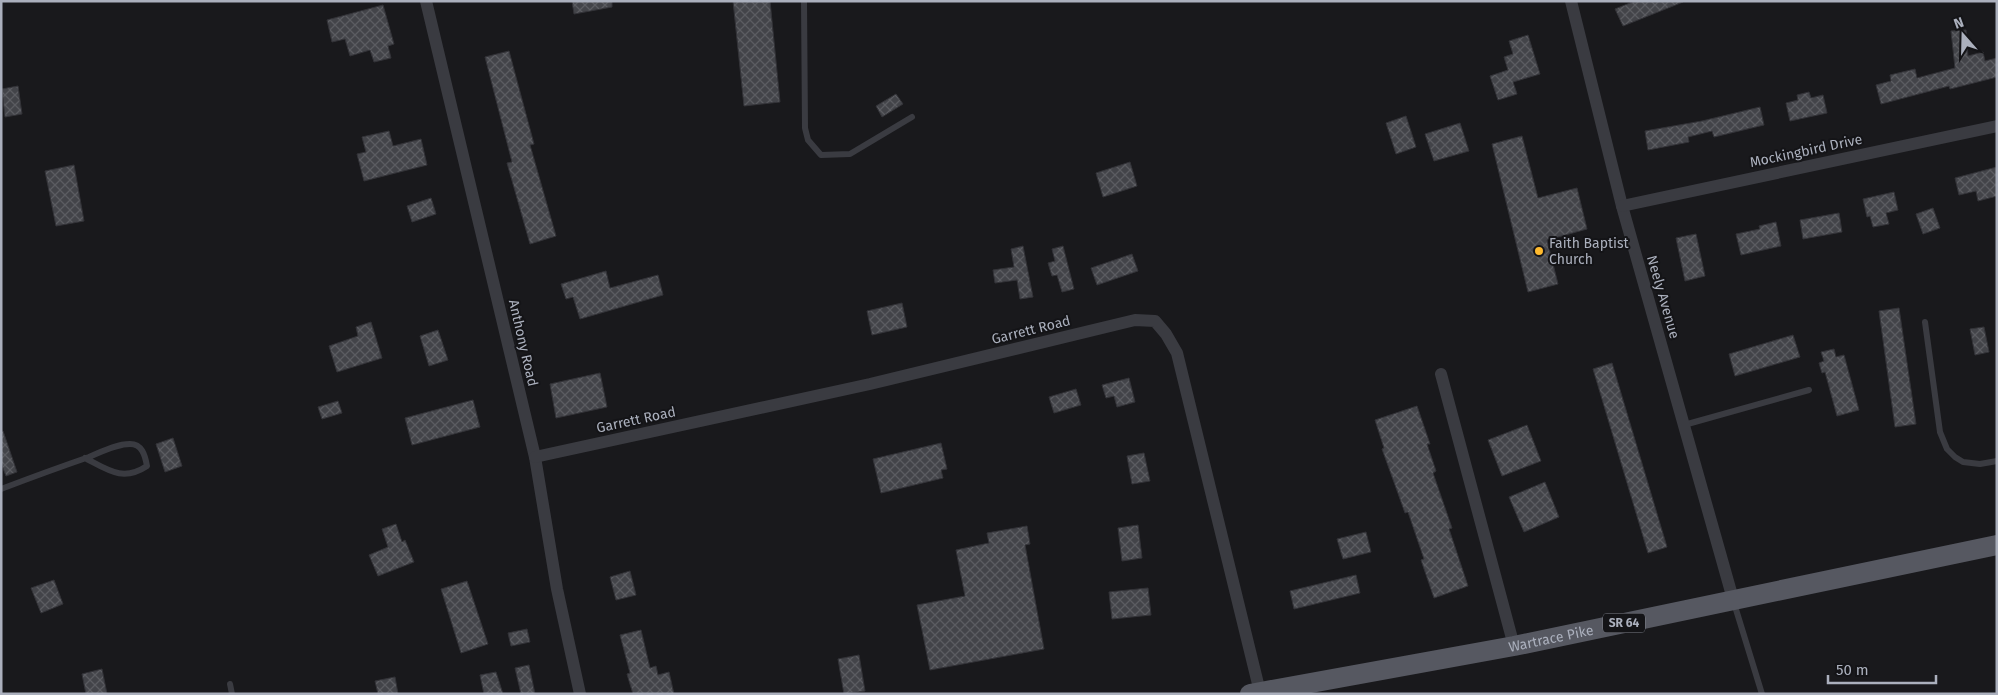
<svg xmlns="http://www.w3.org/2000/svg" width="1998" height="695" viewBox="0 0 1998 695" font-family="'Fira Sans',sans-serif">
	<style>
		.building { fill: url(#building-cross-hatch); stroke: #333338 }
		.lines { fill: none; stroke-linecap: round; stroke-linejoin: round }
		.service { stroke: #3a3b41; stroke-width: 6 }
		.minor { stroke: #3a3b41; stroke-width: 12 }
		.primary { stroke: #565861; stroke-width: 20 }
		.poi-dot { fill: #ffba2e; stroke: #141417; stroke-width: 2 }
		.labels { text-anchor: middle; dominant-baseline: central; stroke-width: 4; stroke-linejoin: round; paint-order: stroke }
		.shield { fill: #141417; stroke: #7e818b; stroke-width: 1 }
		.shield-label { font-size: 12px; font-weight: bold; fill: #abb0bd }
		.street-label { font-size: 14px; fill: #abb0bd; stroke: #141417 }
		.poi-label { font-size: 14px; fill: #abb0bd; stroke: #141417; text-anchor: start }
	</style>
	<defs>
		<pattern id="building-cross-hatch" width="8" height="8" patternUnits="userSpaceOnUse" patternTransform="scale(1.25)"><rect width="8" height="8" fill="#434449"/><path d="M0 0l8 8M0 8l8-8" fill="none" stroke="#5b5c61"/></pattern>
	</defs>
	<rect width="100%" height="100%" fill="#19191c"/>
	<g class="building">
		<path d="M 572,1 L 612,1 L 612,7 L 574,14 Z"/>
		<path d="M 733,1 L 770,1 L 780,102 L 744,106 Z"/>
		<path d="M 1635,1 L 1683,1 L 1683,2 L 1623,26 L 1615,9 Z"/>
		<path d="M 383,5 L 394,44 L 388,46 L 391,58 L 374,62 L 370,50 L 350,56 L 345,39 L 332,42 L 327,20 Z"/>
		<path d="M 1966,30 L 1968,56 L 1983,52 L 1985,61 L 1997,58 L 1997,77 L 1950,89 L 1949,86 L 1881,104 L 1876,85 L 1891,81 L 1890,75 L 1915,69 L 1917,78 L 1955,68 L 1951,31 Z"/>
		<path d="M 1528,35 L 1540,74 L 1513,82 L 1517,94 L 1498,100 L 1490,76 L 1508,70 L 1504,57 L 1513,54 L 1509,41 Z"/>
		<path d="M 509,51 L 534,144 L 530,145 L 556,236 L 530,244 L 507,163 L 512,162 L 485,57 Z"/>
		<path d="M 18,86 L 22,114 L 5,117 L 2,89 Z"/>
		<path d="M 1809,92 L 1811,98 L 1823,95 L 1827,113 L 1790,121 L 1786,103 L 1798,100 L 1797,95 Z"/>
		<path d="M 896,94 L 903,104 L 882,117 L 876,106 Z"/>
		<path d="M 1760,107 L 1764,125 L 1714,137 L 1712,131 L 1688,137 L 1689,142 L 1648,150 L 1645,131 L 1702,121 Z"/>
		<path d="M 1406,116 L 1416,147 L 1396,154 L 1386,123 Z"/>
		<path d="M 1460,123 L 1469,151 L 1434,161 L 1425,134 Z"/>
		<path d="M 389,131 L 393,146 L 421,139 L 427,165 L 364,181 L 357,154 L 366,152 L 362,137 Z"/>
		<path d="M 1522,136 L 1538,198 L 1577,188 L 1587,229 L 1547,240 L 1558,284 L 1528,292 L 1492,144 Z"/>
		<path d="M 1130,162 L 1137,186 L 1103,197 L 1096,173 Z"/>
		<path d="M 74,165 L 84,221 L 56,226 L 45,171 Z"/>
		<path d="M 1997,167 L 1997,196 L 1978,201 L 1976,191 L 1959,195 L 1955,178 Z"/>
		<path d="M 1894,192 L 1898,210 L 1886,213 L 1889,224 L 1873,227 L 1870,216 L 1867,217 L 1863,199 Z"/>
		<path d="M 431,198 L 436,214 L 412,222 L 407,206 Z"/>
		<path d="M 1933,208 L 1940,228 L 1923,234 L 1916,214 Z"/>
		<path d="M 1839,213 L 1842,232 L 1803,239 L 1800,220 Z"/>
		<path d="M 1776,222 L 1781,246 L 1741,255 L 1736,234 L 1760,229 L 1759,226 Z"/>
		<path d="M 1696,234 L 1705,276 L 1685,281 L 1676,238 Z"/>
		<path d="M 1023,246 L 1033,297 L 1020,299 L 1017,280 L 995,283 L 993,270 L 1014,267 L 1011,249 Z"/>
		<path d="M 1063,246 L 1074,289 L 1062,292 L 1057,275 L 1052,276 L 1048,263 L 1055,261 L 1052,249 Z"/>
		<path d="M 1132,254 L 1138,271 L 1097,285 L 1091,268 Z"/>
		<path d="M 606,271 L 610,288 L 658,275 L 663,295 L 580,319 L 573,297 L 566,299 L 561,284 Z"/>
		<path d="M 902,303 L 907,327 L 872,335 L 867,311 Z"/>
		<path d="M 1899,308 L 1916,424 L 1895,427 L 1879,311 Z"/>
		<path d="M 371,322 L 382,358 L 337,372 L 329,346 L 358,336 L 356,327 Z"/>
		<path d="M 1984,327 L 1989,352 L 1975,355 L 1970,329 Z"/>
		<path d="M 438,330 L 448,360 L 429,366 L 420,336 Z"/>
		<path d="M 1793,335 L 1800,357 L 1735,376 L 1729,354 Z"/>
		<path d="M 1834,349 L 1836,357 L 1844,355 L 1859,410 L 1837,416 L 1825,372 L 1822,373 L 1819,363 L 1824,361 L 1821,352 Z"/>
		<path d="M 1612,363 L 1667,547 L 1648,553 L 1593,369 Z"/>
		<path d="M 600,373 L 607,407 L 556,418 L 550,384 Z"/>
		<path d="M 1129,378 L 1135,402 L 1117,407 L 1114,396 L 1106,398 L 1102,385 Z"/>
		<path d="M 1076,389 L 1081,405 L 1054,413 L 1049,397 Z"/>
		<path d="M 473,400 L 480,427 L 412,445 L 405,418 Z"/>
		<path d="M 338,401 L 342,413 L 322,419 L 318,407 Z"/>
		<path d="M 1417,406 L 1430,444 L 1427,444 L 1436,471 L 1433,473 L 1452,528 L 1449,529 L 1468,586 L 1434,598 L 1421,560 L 1424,559 L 1408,512 L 1405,513 L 1395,485 L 1382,449 L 1384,448 L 1375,420 Z"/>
		<path d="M 1527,425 L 1541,461 L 1502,476 L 1488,440 Z"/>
		<path d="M 3,431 L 17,472 L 6,476 L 1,463 L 1,432 Z"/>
		<path d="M 173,438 L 182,466 L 165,472 L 156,444 Z"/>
		<path d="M 941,443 L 947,469 L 941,470 L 943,478 L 881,493 L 873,459 Z"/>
		<path d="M 1144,453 L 1150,481 L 1132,484 L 1127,456 Z"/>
		<path d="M 1545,482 L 1559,517 L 1524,532 L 1509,497 Z"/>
		<path d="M 396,524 L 402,542 L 405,540 L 414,562 L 378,576 L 369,555 L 388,547 L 382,529 Z"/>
		<path d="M 1138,525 L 1142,558 L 1122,561 L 1118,528 Z"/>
		<path d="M 1027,526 L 1030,544 L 1025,545 L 1044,649 L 930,670 L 917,605 L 965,596 L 956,550 L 989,543 L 987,533 Z"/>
		<path d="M 1366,532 L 1371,552 L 1343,559 L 1337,539 Z"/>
		<path d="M 630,571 L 636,595 L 616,600 L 610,577 Z"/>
		<path d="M 1356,575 L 1360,593 L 1294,609 L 1290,591 Z"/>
		<path d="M 54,580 L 63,604 L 41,613 L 31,588 Z"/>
		<path d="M 467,581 L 488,644 L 461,653 L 441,589 Z"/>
		<path d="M 1148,588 L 1151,615 L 1112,619 L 1109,592 Z"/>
		<path d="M 527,629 L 530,642 L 511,646 L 508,633 Z"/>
		<path d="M 641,630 L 650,668 L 656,666 L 658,675 L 669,672 L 674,694 L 633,694 L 627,674 L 630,673 L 620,635 Z"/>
		<path d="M 859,655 L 865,691 L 844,694 L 838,659 Z"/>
		<path d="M 529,665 L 535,694 L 521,694 L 515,668 Z"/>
		<path d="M 102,669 L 107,694 L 86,694 L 82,674 Z"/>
		<path d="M 496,672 L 503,694 L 484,694 L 480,675 Z"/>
		<path d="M 395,677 L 398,694 L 378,694 L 375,681 Z"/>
	</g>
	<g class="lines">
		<g class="service">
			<path d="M 804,1 L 805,128 L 808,140 L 821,155 L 850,154 L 912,117"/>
			<path d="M 1925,322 L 1940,432 L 1947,449 L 1955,457 L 1963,462 L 1980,464 L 1997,461"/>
			<path d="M 1684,425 L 1809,390"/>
			<path d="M 1,489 C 30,478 60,467 89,457 C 101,452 116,444 130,444 C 142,444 145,455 147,466 C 123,482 108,470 85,458"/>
			<path d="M 1734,603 L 1762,694"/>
			<path d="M 230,684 L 232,694"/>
		</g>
		<g class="minor">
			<path d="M 426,1 L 535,457 L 557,589 L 580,694"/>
			<path d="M 1571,1 L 1622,206 L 1733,599"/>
			<path d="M 1622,206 L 1997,126"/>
			<path d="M 1441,374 L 1514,646"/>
			<path d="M 535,457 L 870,384 L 1135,320 L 1155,321 L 1166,334 L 1177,353 L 1260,692"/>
		</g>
		<path class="primary" id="s1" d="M 1250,694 L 1514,646 L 1997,545"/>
	</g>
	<circle class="poi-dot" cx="1539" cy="251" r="5"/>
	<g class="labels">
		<rect class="shield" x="1603" y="613.5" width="42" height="19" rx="4"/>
		<g class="shield-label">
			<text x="1624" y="623">SR 64</text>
		</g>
		<g class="street-label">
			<text transform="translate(1806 151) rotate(-12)">Mockingbird Drive</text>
			<text transform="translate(1663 297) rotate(74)">Neely Avenue</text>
			<text transform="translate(1031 330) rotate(-14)">Garrett Road</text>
			<text transform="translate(523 343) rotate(77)">Anthony Road</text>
			<text transform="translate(636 420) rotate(-12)">Garrett Road</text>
			<text stroke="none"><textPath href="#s1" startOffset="306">Wartrace Pike</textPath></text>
		</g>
		<g class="poi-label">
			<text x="1549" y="243">Faith Baptist<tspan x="1549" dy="16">Church</tspan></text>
		</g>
	</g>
	<rect width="1998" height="695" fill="none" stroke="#abb0bd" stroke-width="5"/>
	<g transform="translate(1963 35) rotate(340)" stroke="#141417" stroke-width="4" paint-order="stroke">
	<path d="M0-4L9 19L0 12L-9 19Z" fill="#abb0bd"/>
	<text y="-8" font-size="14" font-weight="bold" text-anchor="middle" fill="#abb0bd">N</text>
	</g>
	<path d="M1828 675v8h108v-8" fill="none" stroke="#abb0bd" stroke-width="2.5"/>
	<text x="1836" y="675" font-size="15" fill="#abb0bd" stroke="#141417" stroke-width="4" paint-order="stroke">50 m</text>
</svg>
